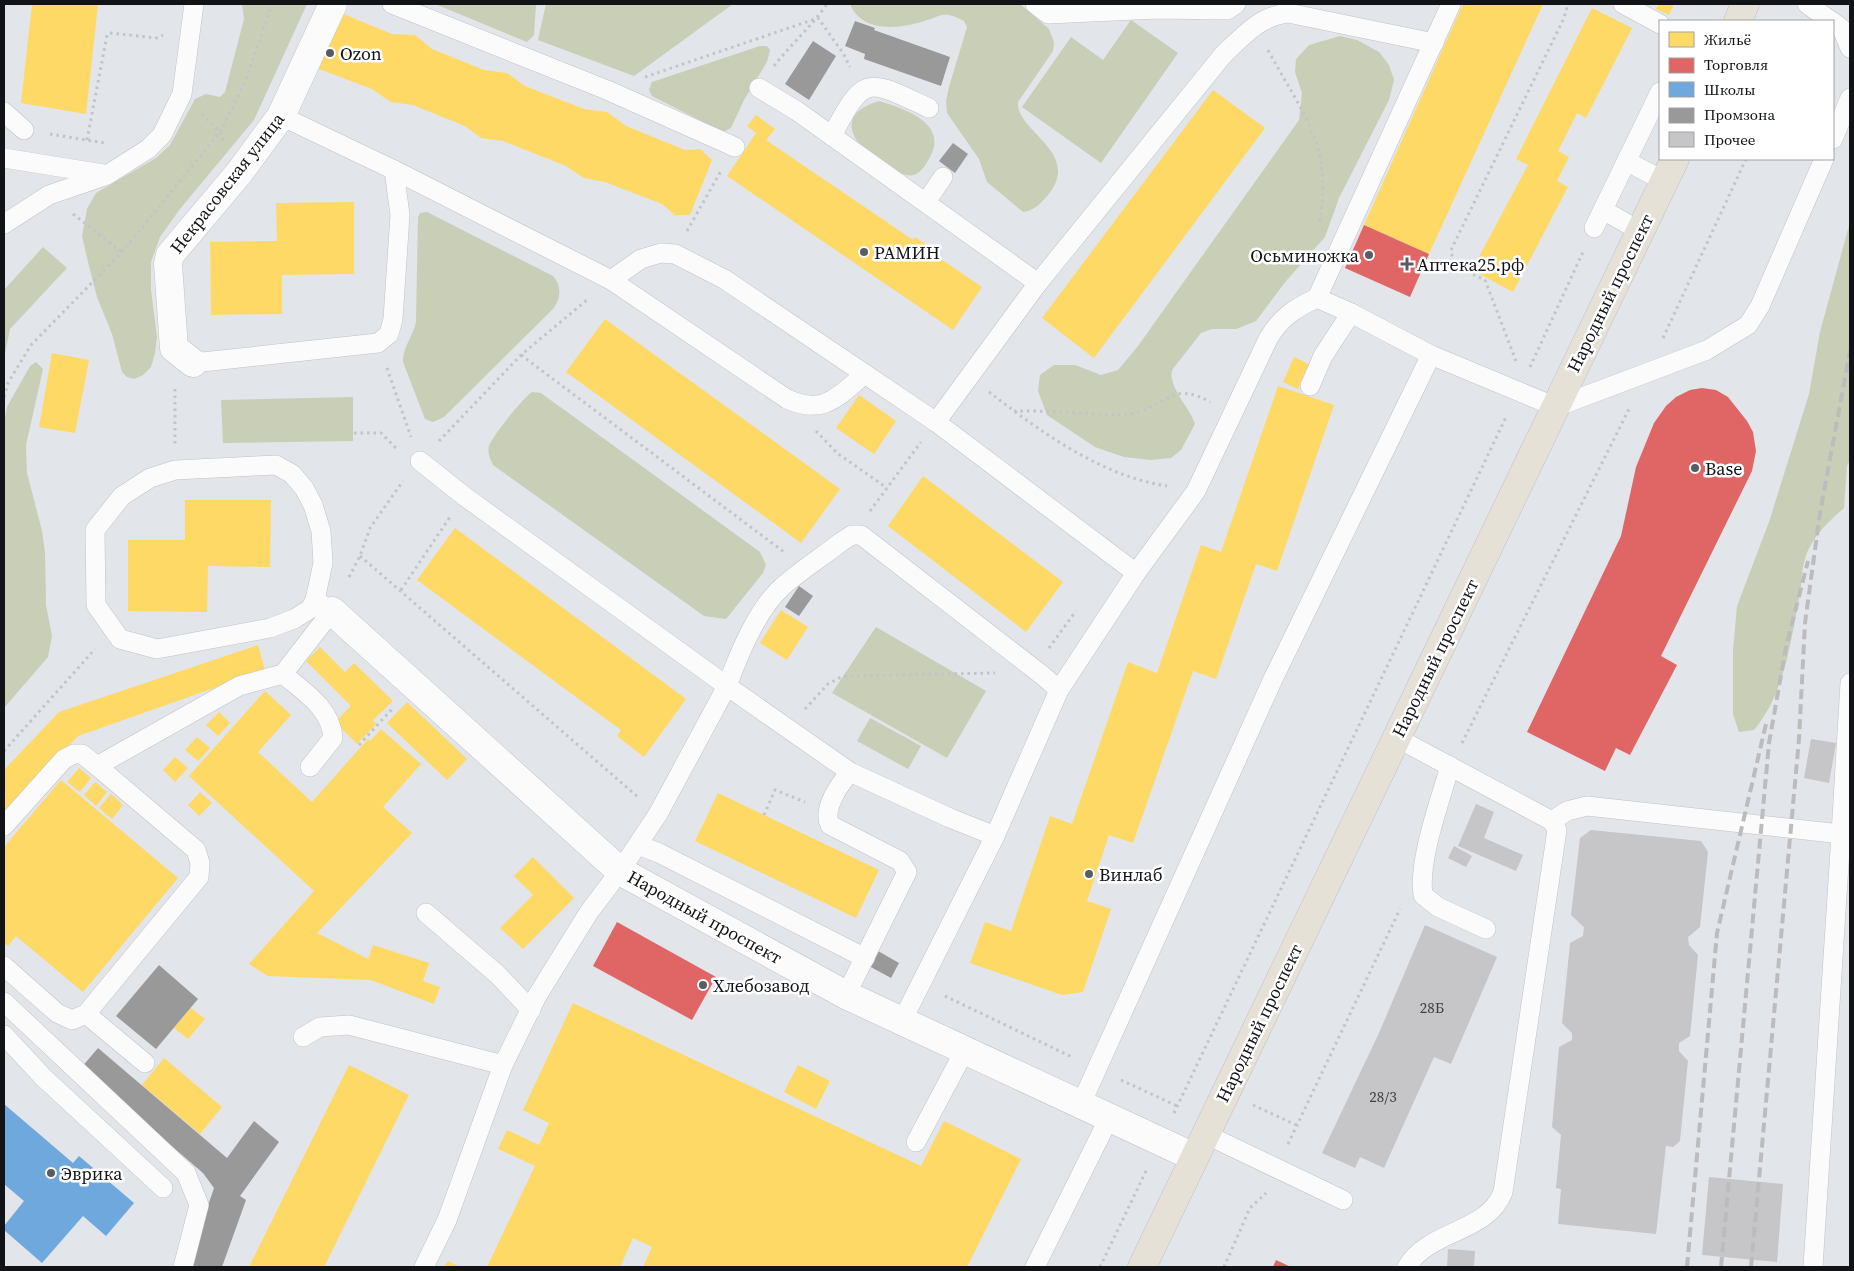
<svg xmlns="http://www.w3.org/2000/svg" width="1854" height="1271" viewBox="0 0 1854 1271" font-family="'Source Serif 4',serif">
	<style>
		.green { fill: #c9ceb7 }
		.homes { fill: #ffd966 }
		.shops { fill: #e06666 }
		.schools { fill: #6fa8dc }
		.industry { fill: #999 }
		.building { fill: #c6c5c7 }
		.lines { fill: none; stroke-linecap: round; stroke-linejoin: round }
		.service-casing { stroke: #c0c2c6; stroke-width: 20 }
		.minor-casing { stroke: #c0c2c6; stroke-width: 29 }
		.primary-casing { stroke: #c0c2c5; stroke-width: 29 }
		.path { stroke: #c3c4c5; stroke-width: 3; stroke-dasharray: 2.5 4; stroke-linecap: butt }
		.service { stroke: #fbfbfc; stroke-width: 19 }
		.minor { stroke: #fbfbfc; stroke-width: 28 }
		.primary { stroke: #e5e1d7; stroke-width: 28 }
		.rail { stroke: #bcbcbe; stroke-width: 4; stroke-dasharray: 10 5; stroke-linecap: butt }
		.poi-dot { fill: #5a5c61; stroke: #fff; stroke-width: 2 }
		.labels { text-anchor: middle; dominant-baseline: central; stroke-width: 5; stroke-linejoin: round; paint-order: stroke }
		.number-label { font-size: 15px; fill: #3e4043 }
		.poi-label { font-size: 18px; fill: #111317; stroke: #fff; text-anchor: start }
		.street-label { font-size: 18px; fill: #111317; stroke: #fff }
	</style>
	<rect width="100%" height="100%" fill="#e2e5ea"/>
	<g class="green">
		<path d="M 242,4 L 307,4 L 254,120 L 180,209 L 160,237 L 151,262 L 151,290 L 157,337 L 155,353 L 151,367 L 143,375 L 134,379 L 127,377 L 122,372 L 112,334 L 97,297 L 89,266 L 82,236 L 87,209 L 96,193 L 156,158 L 170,145 L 195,99 L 206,94 L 220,97 L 225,92 L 244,19 Z"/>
		<path d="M 435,4 L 536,4 L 534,35 L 527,42 Z"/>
		<path d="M 546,4 L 733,4 L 634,76 L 538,40 Z"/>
		<path d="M 850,4 L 1020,4 L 1049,29 L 1054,42 L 1053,51 L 1018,102 C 1015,131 1083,152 1048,195 C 1041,203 1034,211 1023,212 L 987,182 L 979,159 L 947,113 L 946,101 L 949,87 L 967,27 L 964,21 C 956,17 950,14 942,15 C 937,16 932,19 927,20 C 901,29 862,34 850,4 Z"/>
		<path d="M 1131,20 L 1178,53 L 1101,163 L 1022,107 L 1071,37 L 1103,60 Z"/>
		<path d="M 1340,36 L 1357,40 L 1379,52 L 1389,65 L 1394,80 L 1389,100 L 1339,198 L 1325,237 L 1286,281 L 1256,321 L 1236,329 L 1212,329 L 1201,333 L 1172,370 C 1168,388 1190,407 1195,424 L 1181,450 L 1171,458 L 1151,460 L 1124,457 L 1095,447 L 1047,415 L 1038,391 L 1040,375 L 1054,365 L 1075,365 L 1101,375 L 1118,370 L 1138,346 L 1299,120 L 1302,93 L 1295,72 L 1296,59 L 1309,45 Z"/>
		<path d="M 760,46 L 767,46 L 770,50 L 767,62 L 744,100 L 731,128 L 725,131 L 719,130 L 652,96 L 649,90 L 652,82 Z"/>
		<path d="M 879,101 C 902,108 947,122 931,155 C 927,163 922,172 914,175 C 895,181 808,122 879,101 Z"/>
		<path d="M 427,212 L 553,276 C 562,286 561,298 553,309 L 444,417 L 433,422 L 425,419 L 403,362 C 402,349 413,336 416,322 L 418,217 L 420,213 Z"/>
		<path d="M 1850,222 L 1850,460 L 1847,466 L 1844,508 C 1828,522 1811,538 1805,559 C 1801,570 1802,582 1800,593 C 1791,640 1785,693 1754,730 L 1739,732 L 1733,714 L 1733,651 L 1737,606 L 1769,522 L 1809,394 L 1820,332 Z"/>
		<path d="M 43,247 L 67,268 L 10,329 L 4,358 L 4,290 Z"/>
		<path d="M 36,362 L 43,369 L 26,445 L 27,473 L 42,531 L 45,552 L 46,605 L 52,636 L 48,657 L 4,708 L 4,424 L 7,407 L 30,366 Z"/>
		<path d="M 532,392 L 541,393 L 760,552 L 766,565 L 763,573 L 726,619 L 704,616 L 493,465 C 490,459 487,452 489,446 C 493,435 523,398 532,392 Z"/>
		<path d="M 353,397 L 353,441 L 223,443 L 221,400 Z"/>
		<path d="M 876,627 L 986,691 L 947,758 L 832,693 Z"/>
		<path d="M 870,718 L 921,746 L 908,769 L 857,741 Z"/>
	</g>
	<g class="homes">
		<path d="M 32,4 L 98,4 L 86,114 L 21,103 Z"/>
		<path d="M 1463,4 L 1543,4 L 1429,254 L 1364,225 Z"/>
		<path d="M 1659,4 L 1674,4 L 1669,15 L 1656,9 Z"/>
		<path d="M 1592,8 L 1632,28 L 1586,118 L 1577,113 L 1558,151 L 1569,157 L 1557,181 L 1568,187 L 1513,292 L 1472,270 L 1528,165 L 1516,159 Z"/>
		<path d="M 341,13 L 392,34 L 415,35 L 432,49 L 484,70 L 507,73 L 525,86 L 584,109 L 607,112 L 626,126 L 685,150 L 700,149 L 712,160 L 690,215 L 675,215 L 662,204 L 605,182 L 584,178 L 566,166 L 503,141 L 481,138 L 465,126 L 413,105 L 391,102 L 372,89 L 319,69 Z"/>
		<path d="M 1213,90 L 1265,128 L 1094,358 L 1042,318 Z"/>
		<path d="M 756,115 L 775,129 L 766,140 L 913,240 L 915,237 L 937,252 L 935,255 L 982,287 L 953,330 L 727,176 L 756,133 L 747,126 Z"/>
		<path d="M 354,202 L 354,274 L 282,275 L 282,314 L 211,315 L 210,242 L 277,241 L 276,203 Z"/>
		<path d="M 605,319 L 840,489 L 801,543 L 566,372 Z"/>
		<path d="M 52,353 L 89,360 L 75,433 L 39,427 Z"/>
		<path d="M 1294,357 L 1309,364 L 1298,389 L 1283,382 Z"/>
		<path d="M 1278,386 L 1334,405 L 1277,571 L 1256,564 L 1216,679 L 1193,671 L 1133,843 L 1109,835 L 1087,901 L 1111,909 L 1083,992 L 1062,995 L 970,963 L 985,922 L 1011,931 L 1050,816 L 1072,824 L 1128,662 L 1157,673 L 1201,545 L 1221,552 Z"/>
		<path d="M 859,395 L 896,421 L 874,454 L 836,428 Z"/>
		<path d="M 923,476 L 1063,582 L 1026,632 L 888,526 Z"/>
		<path d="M 185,500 L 271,500 L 270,567 L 208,566 L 207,612 L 128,611 L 128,540 L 185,540 Z"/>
		<path d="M 455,528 L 686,699 L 644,757 L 617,736 L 621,730 L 417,580 Z"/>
		<path d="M 781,610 L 808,627 L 787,660 L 760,643 Z"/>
		<path d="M 258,645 L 265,670 L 78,736 L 4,813 L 4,770 L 59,712 Z"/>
		<path d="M 320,647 L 345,672 L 354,663 L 393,701 L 373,720 L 376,724 L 357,744 L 335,722 L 351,706 L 306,661 Z"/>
		<path d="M 265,691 L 291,715 L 258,752 L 312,802 L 368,739 L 370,741 L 381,729 L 421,764 L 383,807 L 412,833 L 317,933 L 368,959 L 373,945 L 429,963 L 423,981 L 440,987 L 434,1004 L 371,980 L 268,976 L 249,964 L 314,891 L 189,776 Z"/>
		<path d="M 407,702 L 467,759 L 447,780 L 387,723 Z"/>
		<path d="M 219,712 L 230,723 L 218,736 L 206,725 Z"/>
		<path d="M 197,737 L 210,748 L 198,761 L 185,750 Z"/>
		<path d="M 175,757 L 188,768 L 175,782 L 163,770 Z"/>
		<path d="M 79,768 L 91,778 L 80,792 L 67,782 Z"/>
		<path d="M 61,780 L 178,878 L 83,992 L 16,936 L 8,946 L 4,943 L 4,847 Z"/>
		<path d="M 95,782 L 107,792 L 96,806 L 84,795 Z"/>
		<path d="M 200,792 L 212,803 L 199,816 L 188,805 Z"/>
		<path d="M 718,793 L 879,870 L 856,918 L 695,841 Z"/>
		<path d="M 111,794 L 123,805 L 112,819 L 99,808 Z"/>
		<path d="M 533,857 L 574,898 L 523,949 L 500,928 L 533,895 L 514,876 Z"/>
		<path d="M 573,1003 L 921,1166 L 944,1121 L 1021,1159 L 967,1267 L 643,1267 L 652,1247 L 633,1238 L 620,1267 L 487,1267 L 535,1166 L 498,1149 L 507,1130 L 539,1145 L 549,1123 L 523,1110 Z"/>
		<path d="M 191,1008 L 205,1019 L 188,1039 L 174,1028 Z"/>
		<path d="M 164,1058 L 222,1107 L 200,1134 L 142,1085 Z"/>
		<path d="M 349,1065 L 409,1095 L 324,1267 L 249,1267 Z"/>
		<path d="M 798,1065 L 830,1081 L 816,1109 L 784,1092 Z"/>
		<path d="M 448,1261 L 460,1267 L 444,1267 Z"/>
	</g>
	<g class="shops">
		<path d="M 1364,225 L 1429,254 L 1410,297 L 1345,268 Z"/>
		<path d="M 1702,388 L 1716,390 L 1728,397 L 1747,421 L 1753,432 L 1756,451 L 1752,471 L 1661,656 L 1677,665 L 1630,755 L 1616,748 L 1605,771 L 1527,732 L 1621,536 L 1636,467 L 1654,423 L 1666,406 L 1676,397 L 1690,390 Z"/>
		<path d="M 617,922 L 716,977 L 692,1020 L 593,966 Z"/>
		<path d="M 1276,1260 L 1291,1267 L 1273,1267 Z"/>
	</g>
	<path class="schools" d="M 4,1104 L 73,1163 L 79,1156 L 134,1203 L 106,1236 L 83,1216 L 42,1263 L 4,1230 L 4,1226 L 24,1201 L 4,1184 Z"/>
	<g class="industry">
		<path d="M 855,21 L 875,28 L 874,30 L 950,57 L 941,86 L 864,59 L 865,54 L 845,46 Z"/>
		<path d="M 813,41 L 836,56 L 809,100 L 785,84 Z"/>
		<path d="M 953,143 L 968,154 L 955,173 L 939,161 Z"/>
		<path d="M 799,586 L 813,596 L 799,616 L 785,607 Z"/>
		<path d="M 878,951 L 899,963 L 891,978 L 869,966 Z"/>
		<path d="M 159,965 L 198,999 L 156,1049 L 116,1016 Z"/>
		<path d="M 98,1048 L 227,1158 L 254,1121 L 279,1142 L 240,1196 L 246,1200 L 222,1267 L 187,1267 L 214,1188 L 203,1173 L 81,1068 Z"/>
	</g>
	<g class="building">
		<path d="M 1811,739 L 1836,743 L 1829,783 L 1804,778 Z"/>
		<path d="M 1476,804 L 1494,812 L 1484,838 L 1523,855 L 1516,871 L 1458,846 Z"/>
		<path d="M 1591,830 L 1701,841 L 1708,852 L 1700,927 L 1688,937 L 1689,945 L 1698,955 L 1690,1036 L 1679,1043 L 1679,1051 L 1688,1061 L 1680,1141 L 1673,1147 L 1666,1146 L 1656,1234 L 1558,1224 L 1561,1189 L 1556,1188 L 1561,1135 L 1552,1127 L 1559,1047 L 1572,1040 L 1572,1033 L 1562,1023 L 1570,943 L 1583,936 L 1584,927 L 1571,915 L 1580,838 Z"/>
		<path d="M 1454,846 L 1472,856 L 1466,867 L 1448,858 Z"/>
		<path d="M 1425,925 L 1497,957 L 1451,1064 L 1434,1057 L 1384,1168 L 1360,1157 L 1355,1168 L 1322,1153 L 1379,1033 Z"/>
		<path d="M 1709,1177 L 1783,1184 L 1777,1262 L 1702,1255 Z"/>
		<path d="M 1448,1249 L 1475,1251 L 1474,1267 L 1447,1267 Z"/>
	</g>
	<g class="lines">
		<defs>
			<g id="service">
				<path d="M 392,4 L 607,90 L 735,147"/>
				<path d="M 1035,4 L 1048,14 L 1158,9 L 1227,10 L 1236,4"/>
				<path d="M 1623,4 L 1660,24"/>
				<path d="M 1807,4 L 1831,21"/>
				<path d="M 1833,22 L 1842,29 L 1850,48"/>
				<path d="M 759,88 L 797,111 L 1038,283"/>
				<path d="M 4,112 L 24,130"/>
				<path d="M 281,116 L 394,170 L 611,280 L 641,259 L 661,253 L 675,254 L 724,279 L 936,422 L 1136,573"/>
				<path d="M 832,136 C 865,72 868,80 929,108"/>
				<path d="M 1833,139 L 1850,98"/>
				<path d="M 4,158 L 103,174"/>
				<path d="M 1628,162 L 1664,181"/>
				<path d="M 926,202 L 943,177"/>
				<path d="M 1603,210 L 1640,231"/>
				<path d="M 4,224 L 49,195 L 107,175 L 148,149 L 162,135 L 182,94 L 194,4"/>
				<path d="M 1594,228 L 1660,92"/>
				<path d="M 611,280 L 787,399 C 824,416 838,396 865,374"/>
				<path d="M 1317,298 L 1451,4"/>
				<path d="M 193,363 L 378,343 L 389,334 L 393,319 L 400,215 L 394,170"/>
				<path d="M 1310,386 L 1323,356 L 1351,313"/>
				<path d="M 936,422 L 1038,283 L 1223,55 C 1243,36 1260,16 1288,13 L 1434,43"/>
				<path d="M 420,461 L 464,496 L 727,686 C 739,654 757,609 783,586 C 801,570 822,557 841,542 L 852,535 L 861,535 L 1042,675 L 1059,690"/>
				<path d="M 276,465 L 292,474 L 304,488 L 313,505 L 321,531 L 323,563 L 315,600 L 310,609 L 294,619 L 270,628 L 157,649 L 120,639 L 96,605 L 95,530 L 122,496 L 150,478 L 175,470 Z"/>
				<path d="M 283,674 C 304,692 331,708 333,738 L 310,767"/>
				<path d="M 1397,738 L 1552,821 L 1557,830 L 1503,1192 C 1488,1233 1428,1230 1407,1267"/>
				<path d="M 1450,766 C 1440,801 1418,860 1423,895 L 1438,907 L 1486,929"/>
				<path d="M 1552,821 L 1567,811 L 1587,806 L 1841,834 L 1813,1267"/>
				<path d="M 4,826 L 64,759 L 74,754 L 82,754 L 97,766"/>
				<path d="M 1841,834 L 1850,683"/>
				<path d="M 638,845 L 659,853 L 865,958"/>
				<path d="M 426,913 L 498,975 L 531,1010"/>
				<path d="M 4,966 L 57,1013 L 72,1020 L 86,1014 L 199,877 L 200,863 L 196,850 L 97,766 L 239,686 L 283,674 L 332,611 L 315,600"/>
				<path d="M 846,995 L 907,872 L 900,861 L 830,825 C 822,809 840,784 850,772"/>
				<path d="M 4,1002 L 186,1173 L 199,1205 L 183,1267"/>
				<path d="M 86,1014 L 145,1063"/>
				<path d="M 902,1021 L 995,836 L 1059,690 L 1136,573 L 1196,491 L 1268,339 C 1280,318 1295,308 1317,298 L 1351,313 L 1431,355 L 1556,407 L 1707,350 L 1748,325 L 1760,306 L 1824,159"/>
				<path d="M 4,1035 L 44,1078 L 163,1188"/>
				<path d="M 303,1037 L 320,1027 L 349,1025 L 503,1065"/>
				<path d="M 1081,1104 L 1273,679 L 1431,355"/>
				<path d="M 1205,1134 L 1343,1200"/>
				<path d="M 916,1142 L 965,1050"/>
				<path d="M 424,1267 L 447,1220 L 503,1065 L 537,996 L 589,912 L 620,871 L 658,814 L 727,686 L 850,772 L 950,818 L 995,836"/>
				<path d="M 1035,1267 L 1109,1118"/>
			</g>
			<g id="minor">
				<path d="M 193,363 L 174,348 L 168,264 L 170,255 L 239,173 L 281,116 L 333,4"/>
				<path d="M 332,611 L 620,871 L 846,995 L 1194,1157"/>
			</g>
			<g id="primary">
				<path d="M 1738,21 L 1745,4"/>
				<path d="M 1142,1267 L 1675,159"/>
			</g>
		</defs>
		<use href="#service" class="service-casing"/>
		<use href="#minor" class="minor-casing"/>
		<use href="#primary" class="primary-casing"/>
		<g class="path">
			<path d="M 1268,50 C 1303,115 1334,146 1319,225"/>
			<path d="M 774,66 C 791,44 812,26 827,4"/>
			<path d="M 645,77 L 818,18 L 843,53 L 850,67"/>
			<path d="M 202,114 L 220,132 L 224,142"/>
			<path d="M 50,134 L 105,143"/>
			<path d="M 87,140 L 107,35 L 110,33 L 157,38 L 163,35"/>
			<path d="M 73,214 L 122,252"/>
			<path d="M 687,231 L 722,169"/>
			<path d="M 1663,338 L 1746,159"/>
			<path d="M 521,355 L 784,552"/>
			<path d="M 1516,361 L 1485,280 L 1454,265 L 1451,250 L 1564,18 L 1568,4"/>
			<path d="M 1530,367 L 1583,252"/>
			<path d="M 387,368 L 411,437"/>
			<path d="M 175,389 L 175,445"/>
			<path d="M 989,392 C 1041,432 1101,476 1167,486"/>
			<path d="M 4,397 L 8,383 L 31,345 L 122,252 L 220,132 L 245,82 L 272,4"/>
			<path d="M 1014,411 C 1030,411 1047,411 1064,412 C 1085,413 1107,416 1129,414 C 1167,409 1169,379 1210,402"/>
			<path d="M 816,431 L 837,453 L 887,488"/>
			<path d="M 354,433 L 381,433 L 397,449"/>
			<path d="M 439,441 L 521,355 L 588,299"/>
			<path d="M 870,511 L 921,442"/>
			<path d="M 360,556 L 638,797"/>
			<path d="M 349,577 L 360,556 L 370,528 L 403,481"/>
			<path d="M 401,590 L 450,517"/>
			<path d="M 1049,648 L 1076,611"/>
			<path d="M 805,709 L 828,684 L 843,676 L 995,673"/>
			<path d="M 1462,743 L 1629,409"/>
			<path d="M 359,745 L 394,707"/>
			<path d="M 4,751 L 95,649"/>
			<path d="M 764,815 L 775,790 L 805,802"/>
			<path d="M 945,996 L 1072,1057"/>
			<path d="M 1121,1080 L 1177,1106"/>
			<path d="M 1253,1105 L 1296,1125"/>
			<path d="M 1174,1113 L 1507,415"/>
			<path d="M 1288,1144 L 1400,909"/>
			<path d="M 1100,1267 L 1147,1169"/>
			<path d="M 1224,1267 L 1250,1208 L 1266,1193"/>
		</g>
		<use href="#service" class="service"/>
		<use href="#minor" class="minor"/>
		<use href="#primary" class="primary"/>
		<g class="rail">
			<path d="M 1687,1267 L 1717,933 L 1766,724"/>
			<path d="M 1721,1267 L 1769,743 L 1786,647 L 1808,561"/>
			<path d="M 1751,1267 L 1799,739 L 1805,623 L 1820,513 L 1850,351"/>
		</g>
	</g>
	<g class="poi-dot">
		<circle cx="330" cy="53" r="5"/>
		<circle cx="864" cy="252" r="5"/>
		<circle cx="1369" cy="255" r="5"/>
		<path d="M1404.5 256.5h5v5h5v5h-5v5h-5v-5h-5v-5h5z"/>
		<circle cx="1695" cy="468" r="5"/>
		<circle cx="1089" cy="874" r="5"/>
		<circle cx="703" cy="985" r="5"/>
		<circle cx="51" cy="1173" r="5"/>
	</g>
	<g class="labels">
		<g class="number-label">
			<text x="1432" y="1007">28Б</text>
			<text x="1383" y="1096">28/3</text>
		</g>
		<g class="poi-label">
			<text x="340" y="53">Ozon</text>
			<text x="874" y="252">РАМИН</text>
			<text x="1359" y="255" text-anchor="end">Осьминожка</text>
			<text x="1417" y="264">Аптека25.рф</text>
			<text x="1705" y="468">Base</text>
			<text x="1099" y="874">Винлаб</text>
			<text x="713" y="985">Хлебозавод</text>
			<text x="61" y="1173">Эврика</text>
		</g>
		<g class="street-label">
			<text transform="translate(227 183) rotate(-52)">Некрасовская улица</text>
			<text transform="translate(1610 293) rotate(-64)">Народный проспект</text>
			<text transform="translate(1435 658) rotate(-64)">Народный проспект</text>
			<text transform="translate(705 917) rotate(29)">Народный проспект</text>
			<text transform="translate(1259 1023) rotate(-64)">Народный проспект</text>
		</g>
	</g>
	<rect width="1854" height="1271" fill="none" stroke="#111317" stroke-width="10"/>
	<rect x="1659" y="20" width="175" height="140" fill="#ffffff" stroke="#a0a1a2"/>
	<rect x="1669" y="32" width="25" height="15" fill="#ffd966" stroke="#a0a1a2"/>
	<text x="1704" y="45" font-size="15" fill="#111317">Жильё</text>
	<rect x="1669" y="58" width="25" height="15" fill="#e06666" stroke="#a0a1a2"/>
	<text x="1704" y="70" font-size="15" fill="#111317">Торговля</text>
	<rect x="1669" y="82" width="25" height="15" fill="#6fa8dc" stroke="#a0a1a2"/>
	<text x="1704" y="95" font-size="15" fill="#111317">Школы</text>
	<rect x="1669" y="108" width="25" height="15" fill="#999999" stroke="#a0a1a2"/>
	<text x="1704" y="120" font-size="15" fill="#111317">Промзона</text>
	<rect x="1669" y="132" width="25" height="15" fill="#c6c5c7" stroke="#a0a1a2"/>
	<text x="1704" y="145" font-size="15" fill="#111317">Прочее</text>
</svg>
